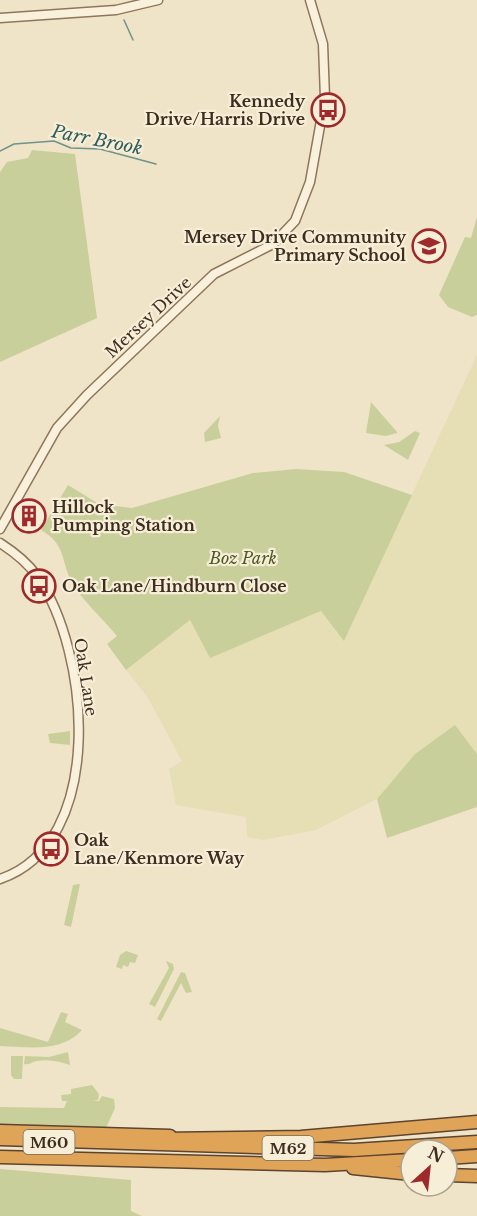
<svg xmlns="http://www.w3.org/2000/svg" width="477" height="1216" viewBox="0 0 477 1216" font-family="'Libre Baskerville',serif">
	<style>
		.farmland { fill: #e6deb5 }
		.green { fill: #c9cf9b }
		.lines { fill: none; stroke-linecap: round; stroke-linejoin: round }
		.stream { stroke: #6f938a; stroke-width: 1.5 }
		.minor-casing { stroke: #8d765c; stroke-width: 11 }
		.highway-casing { stroke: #5b4430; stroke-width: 15 }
		.minor { stroke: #faf1dc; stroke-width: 8 }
		.highway { stroke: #e0a458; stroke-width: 12 }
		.labels { text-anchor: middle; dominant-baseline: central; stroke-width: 4.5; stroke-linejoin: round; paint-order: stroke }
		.shield { fill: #f7eed8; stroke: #756857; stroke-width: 1.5 }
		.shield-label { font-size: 15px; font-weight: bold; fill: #3d2e20 }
		.poi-label { font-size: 16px; font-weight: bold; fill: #3d2e20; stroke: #f7eed8; text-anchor: start }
		.street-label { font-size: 16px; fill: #3d2e20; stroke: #f7eed8 }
		.park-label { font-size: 16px; font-style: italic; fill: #4d5a26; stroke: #f7eed8 }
		.water-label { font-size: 18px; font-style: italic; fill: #2f5d5a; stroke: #f7eed8 }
	</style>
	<rect width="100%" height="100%" fill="#f0e4c8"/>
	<path class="farmland" d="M 477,355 L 477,754 L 455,726 L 415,754 L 377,799 L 316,830 L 263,840 L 247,837 L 246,817 L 176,805 L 169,769 L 182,761 L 148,698 L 126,670 L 190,620 L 210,657 L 322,611 L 344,640 Z"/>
	<g class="green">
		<path d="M 32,150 L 75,154 L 97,318 L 0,362 L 0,172 L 7,162 L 28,158 Z"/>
		<path d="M 477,217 L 477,315 L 472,317 L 448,307 L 439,295 L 465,237 L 471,238 Z"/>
		<path d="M 371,402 L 397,432 L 397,433 L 386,436 L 366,433 Z"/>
		<path d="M 220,416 L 218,426 L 221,438 L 205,442 L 204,433 Z"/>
		<path d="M 415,431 L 420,433 L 408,460 L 384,445 L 399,442 Z"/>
		<path d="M 296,469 L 344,472 L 412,495 L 344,641 L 321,611 L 210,658 L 190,620 L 126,670 L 107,644 L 117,636 C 104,620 80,598 71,581 C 60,557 66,545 41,530 L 68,485 L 99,504 L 132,508 L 253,473 Z"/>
		<path d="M 455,725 L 477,754 L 477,807 L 387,838 L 377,799 L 415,754 Z"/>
		<path d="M 70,731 L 70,745 L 50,743 L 48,734 Z"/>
		<path d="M 80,884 L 71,927 L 64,925 L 73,885 Z"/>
		<path d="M 126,951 L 138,955 L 135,963 L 130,962 L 128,967 L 123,965 L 122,969 L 116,967 L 120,955 Z"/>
		<path d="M 166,961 L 173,964 L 174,969 L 155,1007 L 149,1004 L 169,968 Z"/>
		<path d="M 181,972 L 185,973 L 192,992 L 186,993 L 181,983 L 161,1021 L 157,1019 Z"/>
		<path d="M 61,1012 L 68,1014 L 65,1022 L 82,1030 C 61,1053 28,1047 0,1046 L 0,1028 L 48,1042 Z"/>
		<path d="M 68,1052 L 70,1065 C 61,1062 50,1059 37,1061 C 30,1062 32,1065 24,1064 L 25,1056 L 49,1057 Z"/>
		<path d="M 11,1056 L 23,1056 L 22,1079 L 14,1079 L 11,1075 Z"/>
		<path d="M 92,1085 L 99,1094 L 98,1100 L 93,1101 L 99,1101 L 102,1096 L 114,1099 L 115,1108 L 106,1128 L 0,1124 L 0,1107 L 64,1108 L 67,1101 L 62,1101 L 61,1095 L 71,1094 L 71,1089 Z"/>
		<path d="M 0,1169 L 131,1180 L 131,1211 L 142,1216 L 0,1216 Z"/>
	</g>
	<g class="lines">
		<g class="stream">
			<path d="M 124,20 L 133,40"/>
			<path d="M 0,151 L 14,144 L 54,141 L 71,148 L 100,149 L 156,164"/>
		</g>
		<defs>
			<g id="minor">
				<path d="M 0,18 L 116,10 L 158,0"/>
				<path d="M 0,529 L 57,428 L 87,395 L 214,274 L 273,244 L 295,221 L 310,182 L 325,98 L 323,44 L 310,0"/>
				<path d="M 0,543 C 14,552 27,562 37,576 C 90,651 107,843 0,879"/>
			</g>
			<g id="highway">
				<path d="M 0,1131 L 170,1136"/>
				<path d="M 0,1139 L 354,1150 L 477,1142"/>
				<path d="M 162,1139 L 301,1137 L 477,1122"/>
				<path d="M 0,1157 L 325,1165 L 411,1160"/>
				<path d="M 447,1158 L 477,1156"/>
				<path d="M 353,1168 L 411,1174"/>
				<path d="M 447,1175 L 477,1176"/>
			</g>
		</defs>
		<use href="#minor" class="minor-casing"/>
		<use href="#highway" class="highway-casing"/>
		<use href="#minor" class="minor"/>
		<use href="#highway" class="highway"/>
	</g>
	<defs>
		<symbol id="bus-ring" viewBox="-11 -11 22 22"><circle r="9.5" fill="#f7eed8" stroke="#9e2a2b" stroke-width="1.5"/><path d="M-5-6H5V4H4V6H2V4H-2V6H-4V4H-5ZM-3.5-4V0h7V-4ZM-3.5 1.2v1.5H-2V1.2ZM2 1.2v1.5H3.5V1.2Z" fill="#9e2a2b"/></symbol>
		<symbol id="school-ring" viewBox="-11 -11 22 22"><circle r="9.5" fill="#f7eed8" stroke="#9e2a2b" stroke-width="1.5"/><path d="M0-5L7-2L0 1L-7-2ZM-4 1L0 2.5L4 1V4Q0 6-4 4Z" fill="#9e2a2b"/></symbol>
		<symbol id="building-ring" viewBox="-11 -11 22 22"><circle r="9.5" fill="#f7eed8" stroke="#9e2a2b" stroke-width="1.5"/><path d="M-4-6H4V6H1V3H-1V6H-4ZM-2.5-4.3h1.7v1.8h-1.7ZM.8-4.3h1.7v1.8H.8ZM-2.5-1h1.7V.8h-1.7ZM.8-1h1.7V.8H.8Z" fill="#9e2a2b"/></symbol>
	</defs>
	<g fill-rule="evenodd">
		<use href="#bus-ring" x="309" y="91" width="38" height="38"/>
		<use href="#school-ring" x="410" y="227" width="38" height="38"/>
		<use href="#building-ring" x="10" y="497" width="38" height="38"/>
		<use href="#bus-ring" x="20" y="567" width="38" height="38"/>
		<use href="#bus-ring" x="32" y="830" width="38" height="38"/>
	</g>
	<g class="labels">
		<g class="shield">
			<rect x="23.5" y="1130" width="51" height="24" rx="4.5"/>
			<rect x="262.5" y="1136" width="51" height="24" rx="4.5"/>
		</g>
		<g class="shield-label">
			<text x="49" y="1142">M60</text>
			<text x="288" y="1148">M62</text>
		</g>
		<g class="poi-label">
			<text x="305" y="101" text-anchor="end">Kennedy<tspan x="305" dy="18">Drive/Harris Drive</tspan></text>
			<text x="406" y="237" text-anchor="end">Mersey Drive Community<tspan x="406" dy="18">Primary School</tspan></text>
			<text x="52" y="507">Hillock<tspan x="52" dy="18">Pumping Station</tspan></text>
			<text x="62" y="586">Oak Lane/Hindburn Close</text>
			<text x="74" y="840">Oak<tspan x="74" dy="18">Lane/Kenmore Way</tspan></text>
		</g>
		<g class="street-label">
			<text transform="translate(148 317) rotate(-43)">Mersey Drive</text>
			<text transform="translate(86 677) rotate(81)">Oak Lane</text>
		</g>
		<g class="park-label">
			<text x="243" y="558">Boz Park</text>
		</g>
		<g class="water-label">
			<text transform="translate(97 140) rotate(11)">Parr Brook</text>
		</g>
	</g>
	<g transform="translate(429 1168) rotate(27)"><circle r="28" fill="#f7eed8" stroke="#ada18e" stroke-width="1.5"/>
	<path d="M0-4.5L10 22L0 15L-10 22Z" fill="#9e2a2b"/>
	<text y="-9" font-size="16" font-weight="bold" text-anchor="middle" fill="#3d2e20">N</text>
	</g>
</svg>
